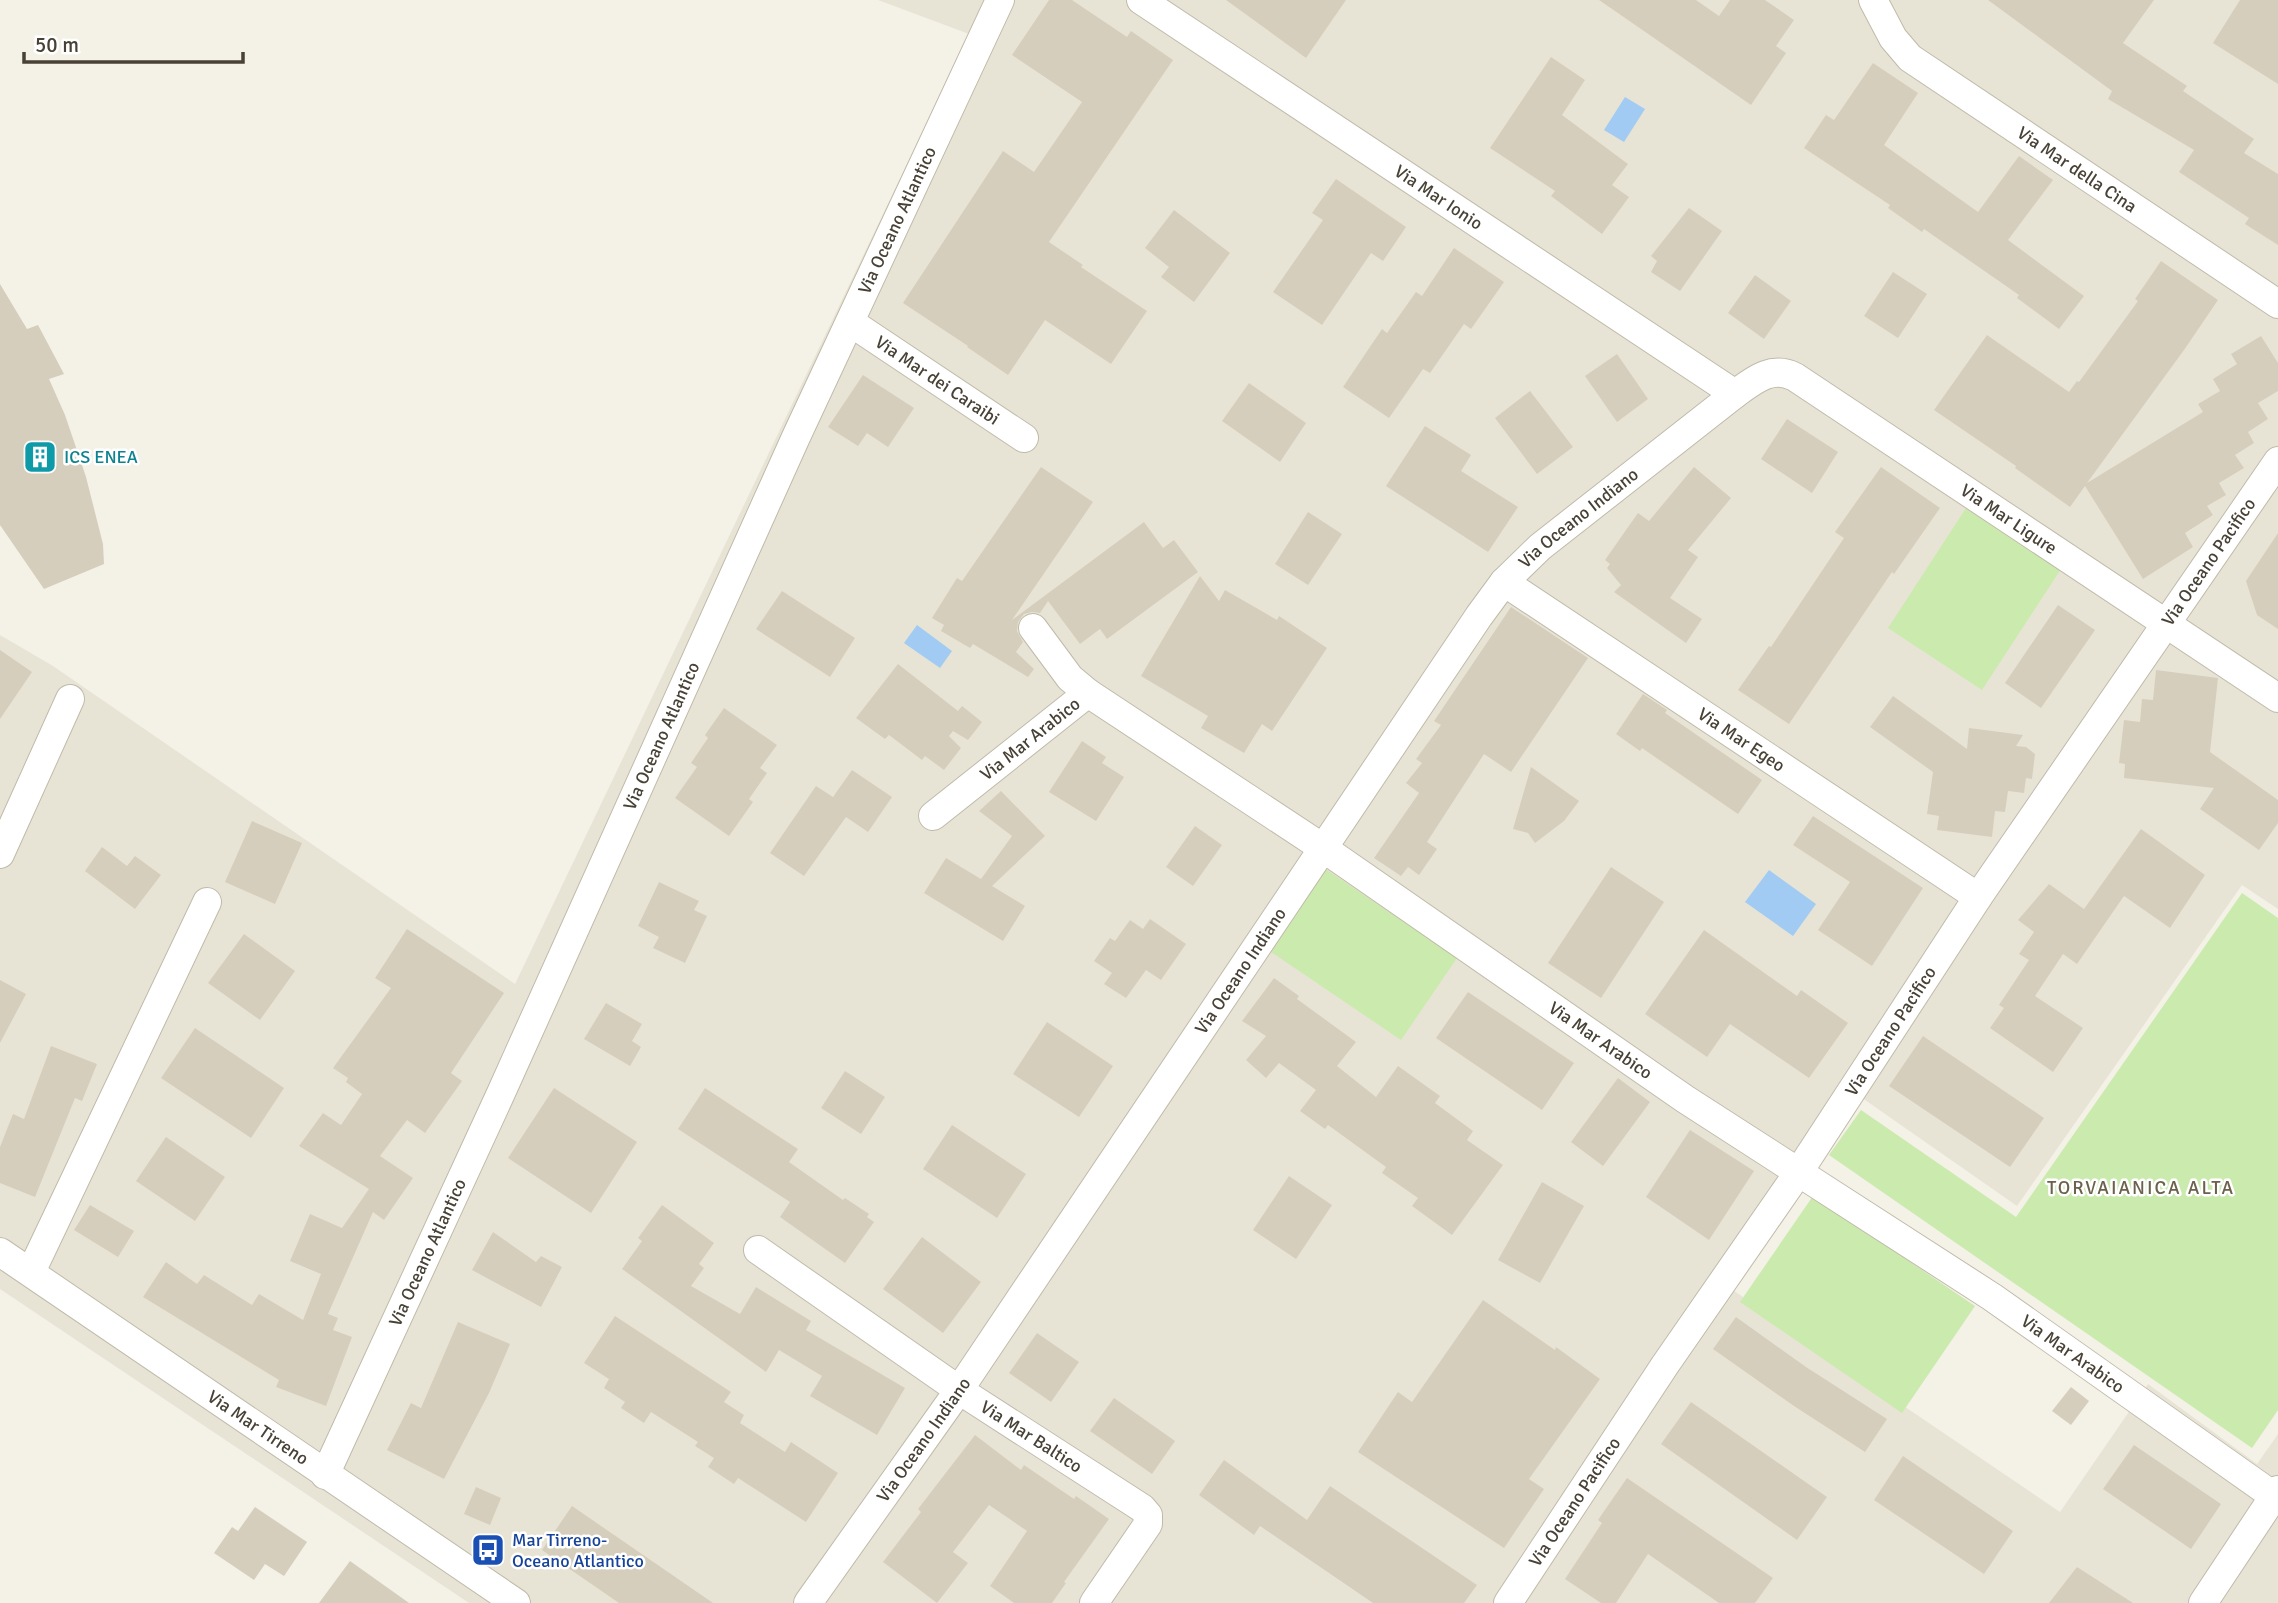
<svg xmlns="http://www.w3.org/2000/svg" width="2278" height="1603" viewBox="0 0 2278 1603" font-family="Signika,sans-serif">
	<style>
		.residential { fill: #e8e4d5 }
		.green { fill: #caeaae }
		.water { fill: #a1cbf3 }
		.building { fill: #d6cebc }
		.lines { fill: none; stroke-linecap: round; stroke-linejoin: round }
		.street-casing { stroke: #c0baa9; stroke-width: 30 }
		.street { stroke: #fff; stroke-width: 28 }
		.labels { text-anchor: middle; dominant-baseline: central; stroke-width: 5; stroke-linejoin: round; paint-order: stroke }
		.street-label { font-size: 18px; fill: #484236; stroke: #fff }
		.culture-label { font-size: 18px; fill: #0d838f; stroke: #fff; text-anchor: start }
		.transit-label { font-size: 18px; fill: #164399; stroke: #fff; text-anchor: start }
		.neighbourhood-label { font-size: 19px; letter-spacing: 2px; fill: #6b614c; stroke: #fff }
	</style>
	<rect width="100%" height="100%" fill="#f4f1e7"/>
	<path class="residential" d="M 878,0 L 2278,0 L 2278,909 L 2242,885 L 2017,1206 L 1855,1093 L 1718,1280 L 2060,1512 L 2148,1384 L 2257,1464 L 2278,1434 L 2278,1603 L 469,1603 L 0,1289 L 0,635 L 53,666 L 515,984 L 969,34 Z"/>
	<g class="green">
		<path d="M 1966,508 L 2061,569 L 1982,690 L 1888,628 Z"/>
		<path d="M 1324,868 L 1457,958 L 1401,1040 L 1268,950 Z"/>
		<path d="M 2242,893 L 2278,918 L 2278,1410 L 2252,1448 L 1829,1155 L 1861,1110 L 2016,1217 Z"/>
		<path d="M 1813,1196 L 1975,1306 L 1902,1413 L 1740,1302 Z"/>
	</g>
	<g class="water">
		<path d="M 1625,97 L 1645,109 L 1624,142 L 1604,130 Z"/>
		<path d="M 917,625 L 952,651 L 940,668 L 904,643 Z"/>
		<path d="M 1769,870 L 1816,904 L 1793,936 L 1745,902 Z"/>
	</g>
	<g class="building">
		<path d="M 1049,0 L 1072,0 L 1127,37 L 1131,31 L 1173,60 L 1049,242 L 1083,265 L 1081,267 L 1147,311 L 1111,364 L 1045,320 L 1008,375 L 967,347 L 968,346 L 903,303 L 1003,151 L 1034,172 L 1082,102 L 1012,55 Z"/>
		<path d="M 1226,0 L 1346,0 L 1306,58 Z"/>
		<path d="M 1599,0 L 1696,0 L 1719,16 L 1730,0 L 1765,0 L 1794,20 L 1776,46 L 1786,53 L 1751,105 Z"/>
		<path d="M 1988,0 L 2154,0 L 2123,43 L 2187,86 L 2183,91 L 2254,139 L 2244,153 L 2278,174 L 2278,245 L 2245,224 L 2249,218 L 2179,172 L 2194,150 L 2108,99 L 2112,91 Z"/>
		<path d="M 2240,0 L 2278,0 L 2278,84 L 2213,43 Z"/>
		<path d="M 1551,57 L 1585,80 L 1562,115 L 1628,164 L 1612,185 L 1629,197 L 1602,234 L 1551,196 L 1555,191 L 1490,148 Z"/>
		<path d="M 1873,63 L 1918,93 L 1884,145 L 1978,212 L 2019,156 L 2053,180 L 2008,240 L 2084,296 L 2059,329 L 2017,298 L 2019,295 L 1924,229 L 1922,232 L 1888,208 L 1890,205 L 1804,148 L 1826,115 L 1834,120 Z"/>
		<path d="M 1336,179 L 1406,227 L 1383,261 L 1371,253 L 1322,325 L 1273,292 L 1323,220 L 1312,213 Z"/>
		<path d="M 1689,208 L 1722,231 L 1680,291 L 1651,272 L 1657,261 L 1651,256 Z"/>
		<path d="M 1174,210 L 1230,253 L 1194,302 L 1161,277 L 1169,267 L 1145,248 Z"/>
		<path d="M 1454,248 L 1504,282 L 1471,329 L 1464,324 L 1430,373 L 1423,369 L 1389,418 L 1343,387 L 1382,329 L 1387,333 L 1416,292 L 1422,296 Z"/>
		<path d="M 2161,261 L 2218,300 L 2184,350 L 2087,483 L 2203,412 L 2198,404 L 2220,391 L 2213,379 L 2237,364 L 2231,354 L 2261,336 L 2278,363 L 2278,391 L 2258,403 L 2268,419 L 2248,432 L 2254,443 L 2235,455 L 2244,468 L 2219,483 L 2226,495 L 2207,506 L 2213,515 L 2185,533 L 2193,547 L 2143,579 L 2085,486 L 2070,507 L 2015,468 L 2016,466 L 1934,410 L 1987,335 L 2069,392 L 2077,381 L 2079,382 L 2138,301 L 2135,299 Z"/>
		<path d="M 1893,272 L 1927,294 L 1898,338 L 1864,316 Z"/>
		<path d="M 1755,275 L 1791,301 L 1764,339 L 1728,313 Z"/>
		<path d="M 0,284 L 27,329 L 38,325 L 64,374 L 49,379 L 65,415 L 86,477 L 103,544 L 104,564 L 44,589 L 0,525 Z"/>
		<path d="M 1617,354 L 1648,399 L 1617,422 L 1585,376 Z"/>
		<path d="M 863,375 L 914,408 L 888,447 L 867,433 L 858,446 L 828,427 Z"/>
		<path d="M 1249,383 L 1306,423 L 1280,462 L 1222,421 Z"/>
		<path d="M 1530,391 L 1573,447 L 1537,474 L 1495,418 Z"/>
		<path d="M 1787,419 L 1838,452 L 1812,493 L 1761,459 Z"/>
		<path d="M 1425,426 L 1471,455 L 1461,471 L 1518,507 L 1488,552 L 1386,486 Z"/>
		<path d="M 1041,467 L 1093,502 L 1012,620 L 1144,522 L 1163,548 L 1174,540 L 1198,572 L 1107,639 L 1100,629 L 1080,644 L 1048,601 L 1040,613 L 1032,612 L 1024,614 L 1018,622 L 1017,631 L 1023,642 L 1016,652 L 1034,669 L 1028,677 L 973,644 L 970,648 L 941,631 L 944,625 L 932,618 L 957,578 L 962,581 Z"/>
		<path d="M 1694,467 L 1731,498 L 1688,550 L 1698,557 L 1670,598 L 1702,619 L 1686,643 L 1614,592 L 1621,585 L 1607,568 L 1610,564 L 1605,560 L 1638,513 L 1649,521 Z"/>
		<path d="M 1881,467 L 1940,508 L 1894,574 L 1892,572 L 1789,724 L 1738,690 L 1769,646 L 1771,647 L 1844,538 L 1835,532 Z"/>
		<path d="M 1308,512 L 1342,534 L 1308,585 L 1275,564 Z"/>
		<path d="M 2278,533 L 2278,629 L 2257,615 L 2246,581 Z"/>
		<path d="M 1200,576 L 1219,601 L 1225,590 L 1277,620 L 1279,616 L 1327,648 L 1272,731 L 1262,724 L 1244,753 L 1201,728 L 1208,716 L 1141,676 Z"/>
		<path d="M 782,591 L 855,638 L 830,677 L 756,629 Z"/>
		<path d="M 2058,605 L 2095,630 L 2041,708 L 2005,683 Z"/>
		<path d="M 1511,607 L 1588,658 L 1511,772 L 1484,754 L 1427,842 L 1437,849 L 1419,875 L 1408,867 L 1401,876 L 1374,858 L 1419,793 L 1406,783 L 1422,763 L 1416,759 L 1441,725 L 1434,721 Z"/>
		<path d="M 0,650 L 32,672 L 0,719 Z"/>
		<path d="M 898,664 L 958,711 L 962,706 L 982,722 L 968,740 L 953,731 L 949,736 L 961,748 L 944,770 L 925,756 L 922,760 L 889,735 L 885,739 L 856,718 Z"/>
		<path d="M 2156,670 L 2218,678 L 2210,752 L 2278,800 L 2278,823 L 2259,850 L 2200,809 L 2214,788 L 2124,778 L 2125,764 L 2119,763 L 2124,720 L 2140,722 L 2142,699 L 2153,700 Z"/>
		<path d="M 1643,694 L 1667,710 L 1665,713 L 1762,780 L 1738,814 L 1642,748 L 1640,751 L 1616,734 Z"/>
		<path d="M 1893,696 L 1967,749 L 1969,728 L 2023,735 L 2016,746 L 2026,747 L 2035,754 L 2032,779 L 2026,778 L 2024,793 L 2008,791 L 2005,812 L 1995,811 L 1992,837 L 1937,830 L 1939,816 L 1927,814 L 1933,772 L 1870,727 Z"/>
		<path d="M 724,708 L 777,745 L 760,768 L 767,773 L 749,799 L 753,802 L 729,836 L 675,798 L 697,767 L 691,763 L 708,738 L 705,735 Z"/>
		<path d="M 1082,741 L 1106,757 L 1102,763 L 1124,777 L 1096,821 L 1049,792 Z"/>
		<path d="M 1531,767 L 1579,801 L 1564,821 L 1535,843 L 1528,833 L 1513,829 Z"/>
		<path d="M 852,770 L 892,797 L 868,832 L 846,817 L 804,876 L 770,853 L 816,786 L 833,797 Z"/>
		<path d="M 1001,791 L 1045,836 L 992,886 L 1025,906 L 1003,941 L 924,893 L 946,858 L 981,879 L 1012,836 L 979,811 Z"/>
		<path d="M 1813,816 L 1923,888 L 1872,966 L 1818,930 L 1850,882 L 1793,845 Z"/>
		<path d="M 252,821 L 302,843 L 275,904 L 225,882 Z"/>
		<path d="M 1195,826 L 1222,845 L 1193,886 L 1166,867 Z"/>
		<path d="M 2141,829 L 2205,875 L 2170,928 L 2124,896 L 2077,964 L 2063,954 L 2035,996 L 2083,1028 L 2053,1072 L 1990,1028 L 2004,1008 L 1999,1005 L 2029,960 L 2019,954 L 2034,932 L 2018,920 L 2049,884 L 2084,909 Z"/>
		<path d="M 102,847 L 127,866 L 135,856 L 161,875 L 135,909 L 85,871 Z"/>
		<path d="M 1611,867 L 1664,902 L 1601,998 L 1548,963 Z"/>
		<path d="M 659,882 L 699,901 L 694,910 L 707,916 L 685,963 L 653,948 L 659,937 L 638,926 Z"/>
		<path d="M 1150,919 L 1186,944 L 1161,980 L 1146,970 L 1126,998 L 1104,984 L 1112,973 L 1094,961 L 1110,938 L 1115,941 L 1130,920 L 1143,929 Z"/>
		<path d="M 407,929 L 504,993 L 451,1073 L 462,1081 L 425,1133 L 407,1120 L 380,1156 L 413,1178 L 384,1220 L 373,1212 L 328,1314 L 338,1318 L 333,1330 L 352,1337 L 326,1406 L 276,1387 L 279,1380 L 143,1297 L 166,1262 L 197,1284 L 204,1275 L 252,1305 L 259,1294 L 303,1320 L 321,1274 L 290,1261 L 310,1214 L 342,1228 L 369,1189 L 299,1146 L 323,1113 L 341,1125 L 362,1094 L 346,1082 L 348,1078 L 333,1068 L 391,988 L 375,978 Z"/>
		<path d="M 1704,930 L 1797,996 L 1801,990 L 1848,1023 L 1809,1078 L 1730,1024 L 1707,1057 L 1645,1014 Z"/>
		<path d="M 244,934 L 295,971 L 260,1020 L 208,983 Z"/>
		<path d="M 1274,978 L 1299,996 L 1297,999 L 1356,1042 L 1337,1066 L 1376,1097 L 1398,1066 L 1440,1096 L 1435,1103 L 1473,1131 L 1467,1140 L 1503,1165 L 1452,1235 L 1412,1206 L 1418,1198 L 1382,1173 L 1386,1167 L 1328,1125 L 1325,1129 L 1300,1111 L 1316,1090 L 1279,1063 L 1266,1078 L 1246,1060 L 1266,1036 L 1242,1021 Z"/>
		<path d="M 0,980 L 26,994 L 0,1043 Z"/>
		<path d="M 1468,992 L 1574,1063 L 1542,1110 L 1436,1038 Z"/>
		<path d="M 606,1003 L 642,1024 L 632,1041 L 641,1047 L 630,1066 L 584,1039 Z"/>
		<path d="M 1047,1022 L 1113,1066 L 1079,1117 L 1013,1074 Z"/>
		<path d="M 195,1028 L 284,1088 L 251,1138 L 161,1078 Z"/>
		<path d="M 1923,1036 L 2044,1118 L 2010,1167 L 1889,1086 Z"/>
		<path d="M 51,1046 L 97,1064 L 82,1101 L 75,1098 L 35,1197 L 0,1183 L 0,1147 L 13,1114 L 24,1119 Z"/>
		<path d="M 845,1071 L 885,1097 L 861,1134 L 821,1108 Z"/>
		<path d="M 1618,1078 L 1650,1102 L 1603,1166 L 1571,1142 Z"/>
		<path d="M 554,1088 L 637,1142 L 591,1213 L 508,1158 Z"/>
		<path d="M 705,1088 L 798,1149 L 789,1162 L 843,1200 L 845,1198 L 869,1214 L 867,1217 L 874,1222 L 845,1263 L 780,1217 L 790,1202 L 678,1129 Z"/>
		<path d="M 952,1125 L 1026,1174 L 997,1218 L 923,1169 Z"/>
		<path d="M 1690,1130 L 1754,1171 L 1709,1240 L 1646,1197 Z"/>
		<path d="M 166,1137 L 225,1177 L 195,1221 L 136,1181 Z"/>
		<path d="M 1289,1176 L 1332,1205 L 1296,1259 L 1253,1230 Z"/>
		<path d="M 1542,1182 L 1584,1206 L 1540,1283 L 1498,1260 Z"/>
		<path d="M 90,1205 L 134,1231 L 118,1257 L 74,1230 Z"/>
		<path d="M 662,1205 L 714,1243 L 699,1264 L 704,1268 L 691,1286 L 740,1314 L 756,1287 L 811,1321 L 806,1330 L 905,1388 L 877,1435 L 810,1396 L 822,1376 L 779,1350 L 766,1372 L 622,1269 L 642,1241 L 638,1238 Z"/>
		<path d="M 493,1232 L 536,1262 L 541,1256 L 562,1267 L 541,1307 L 472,1270 Z"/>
		<path d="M 922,1237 L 981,1282 L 943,1333 L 883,1289 Z"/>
		<path d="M 1483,1300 L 1555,1350 L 1556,1347 L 1600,1379 L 1529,1479 L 1544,1489 L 1504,1548 L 1358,1452 L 1398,1392 L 1412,1402 Z"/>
		<path d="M 615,1316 L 731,1392 L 724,1402 L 744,1415 L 740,1423 L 785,1452 L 791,1442 L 838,1473 L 806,1522 L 738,1478 L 734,1484 L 708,1467 L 714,1458 L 695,1446 L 698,1442 L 651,1412 L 644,1423 L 621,1408 L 625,1402 L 604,1388 L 609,1379 L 584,1363 Z"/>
		<path d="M 1736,1317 L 1806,1367 L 1887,1419 L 1865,1452 L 1794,1406 L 1713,1349 Z"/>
		<path d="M 458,1322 L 510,1344 L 489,1393 L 444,1479 L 387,1450 L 411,1403 L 421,1408 Z"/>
		<path d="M 1037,1333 L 1079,1362 L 1051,1402 L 1009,1373 Z"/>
		<path d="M 2071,1387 L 2089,1401 L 2071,1425 L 2052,1411 Z"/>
		<path d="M 1114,1398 L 1175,1441 L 1152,1474 L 1090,1431 Z"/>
		<path d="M 1691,1402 L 1827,1497 L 1797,1540 L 1661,1444 Z"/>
		<path d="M 975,1435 L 1021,1470 L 1024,1465 L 1074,1499 L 1076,1496 L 1109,1519 L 1064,1582 L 1066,1583 L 1052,1603 L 1014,1603 L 990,1586 L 1027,1531 L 989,1505 L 953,1552 L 968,1563 L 937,1603 L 883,1562 L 921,1512 L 918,1509 Z"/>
		<path d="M 2134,1445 L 2221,1504 L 2191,1549 L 2103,1489 Z"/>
		<path d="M 1903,1456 L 2013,1531 L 1984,1574 L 1874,1500 Z"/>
		<path d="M 1224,1460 L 1307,1520 L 1330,1486 L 1477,1585 L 1464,1603 L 1373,1603 L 1260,1526 L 1254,1535 L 1199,1495 Z"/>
		<path d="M 1627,1478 L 1773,1578 L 1755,1603 L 1719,1603 L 1648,1554 L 1616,1603 L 1601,1603 L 1565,1579 L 1602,1523 L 1598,1520 Z"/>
		<path d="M 476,1487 L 501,1498 L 490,1525 L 464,1514 Z"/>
		<path d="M 572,1506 L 713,1603 L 619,1603 L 542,1550 Z"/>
		<path d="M 255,1507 L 307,1542 L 284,1576 L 265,1564 L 254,1580 L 214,1553 L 232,1527 L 238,1531 Z"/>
		<path d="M 350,1561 L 409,1603 L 319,1603 Z"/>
		<path d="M 2077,1567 L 2133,1603 L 2049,1603 Z"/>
	</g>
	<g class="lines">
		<defs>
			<g id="street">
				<path id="s1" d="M 1141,0 L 1735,394"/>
				<path id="s2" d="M 1873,0 L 1893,38 L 1910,58 L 2278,304"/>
				<path id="s3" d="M 850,322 L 1024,438"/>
				<path id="s4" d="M 1504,582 L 1978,897"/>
				<path d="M 1033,628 L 1070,678 L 1088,693"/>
				<path id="s5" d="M 933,816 L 1088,693 L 1323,848 L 1685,1099 L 1992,1297 L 2278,1499"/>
				<path d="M 0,854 L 70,699"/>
				<path id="s6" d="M 758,1250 L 959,1390 L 1142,1508 L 1148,1515 L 1148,1524 L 1094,1603"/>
				<path id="s7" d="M 0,1252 L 516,1603"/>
				<path d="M 31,1272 L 207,902"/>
				<path id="s8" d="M 325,1475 L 501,1093 L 796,437 L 1000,0"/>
				<path id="s9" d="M 808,1603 L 959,1390 L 1479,616 L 1504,582 L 1540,547 L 1735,394 C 1754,380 1772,365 1795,377 L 2278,698"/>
				<path id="s10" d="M 1508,1603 L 1665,1365 L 1798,1173 L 1978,897 L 2278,461"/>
				<path d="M 2203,1603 L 2278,1490"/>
			</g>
		</defs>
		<use href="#street" class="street-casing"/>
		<use href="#street" class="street"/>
	</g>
	<defs>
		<symbol id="building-square" viewBox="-11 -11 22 22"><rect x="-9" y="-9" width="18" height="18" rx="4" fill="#0f9aa8" stroke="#fff"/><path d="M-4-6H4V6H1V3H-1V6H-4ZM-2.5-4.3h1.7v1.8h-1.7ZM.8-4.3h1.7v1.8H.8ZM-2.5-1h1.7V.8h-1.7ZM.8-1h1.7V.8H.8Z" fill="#fff"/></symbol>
		<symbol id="bus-square" viewBox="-11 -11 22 22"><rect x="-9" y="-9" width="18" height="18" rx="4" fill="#1a4fb4" stroke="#fff"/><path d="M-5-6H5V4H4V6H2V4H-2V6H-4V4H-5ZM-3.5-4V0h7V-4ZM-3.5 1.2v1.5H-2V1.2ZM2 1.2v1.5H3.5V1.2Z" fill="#fff"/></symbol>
	</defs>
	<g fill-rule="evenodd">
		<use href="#building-square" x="21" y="438" width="38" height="38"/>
		<use href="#bus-square" x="469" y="1531" width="38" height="38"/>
	</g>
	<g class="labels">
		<g class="street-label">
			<text stroke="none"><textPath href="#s2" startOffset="270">Via Mar della Cina</textPath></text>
			<text stroke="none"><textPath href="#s1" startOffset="357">Via Mar Ionio</textPath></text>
			<text stroke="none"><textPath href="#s8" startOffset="1379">Via Oceano Atlantico</textPath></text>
			<text stroke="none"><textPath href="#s3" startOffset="105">Via Mar dei Caraibi</textPath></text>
			<text stroke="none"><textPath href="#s9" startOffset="1334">Via Oceano Indiano</textPath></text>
			<text stroke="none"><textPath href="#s9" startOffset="1857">Via Mar Ligure</textPath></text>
			<text stroke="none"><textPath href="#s10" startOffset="1255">Via Oceano Pacifico</textPath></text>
			<text stroke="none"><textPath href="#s8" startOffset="812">Via Oceano Atlantico</textPath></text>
			<text stroke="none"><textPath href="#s5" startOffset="124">Via Mar Arabico</textPath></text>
			<text stroke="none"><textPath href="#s4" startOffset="285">Via Mar Egeo</textPath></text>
			<text stroke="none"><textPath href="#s9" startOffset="766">Via Oceano Indiano</textPath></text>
			<text stroke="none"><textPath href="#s10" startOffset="688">Via Oceano Pacifico</textPath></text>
			<text stroke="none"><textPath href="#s5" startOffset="817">Via Mar Arabico</textPath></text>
			<text stroke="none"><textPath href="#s8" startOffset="245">Via Oceano Atlantico</textPath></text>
			<text stroke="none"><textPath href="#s5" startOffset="1384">Via Mar Arabico</textPath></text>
			<text stroke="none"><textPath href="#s7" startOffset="312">Via Mar Tirreno</textPath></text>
			<text stroke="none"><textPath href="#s6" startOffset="331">Via Mar Baltico</textPath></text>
			<text stroke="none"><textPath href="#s9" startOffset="200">Via Oceano Indiano</textPath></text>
			<text stroke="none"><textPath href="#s10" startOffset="121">Via Oceano Pacifico</textPath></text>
		</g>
		<g class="culture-label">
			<text x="64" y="457">ICS ENEA</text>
		</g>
		<g class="transit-label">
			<text x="512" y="1540">Mar Tirreno-<tspan x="512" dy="21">Oceano Atlantico</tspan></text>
		</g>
		<g class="neighbourhood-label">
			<text x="2141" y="1188">TORVAIANICA ALTA</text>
		</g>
	</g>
	<path d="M24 52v10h219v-10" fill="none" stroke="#484236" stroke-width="3.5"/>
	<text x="35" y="52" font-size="21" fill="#484236" stroke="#ffffff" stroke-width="5" paint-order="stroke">50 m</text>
</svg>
